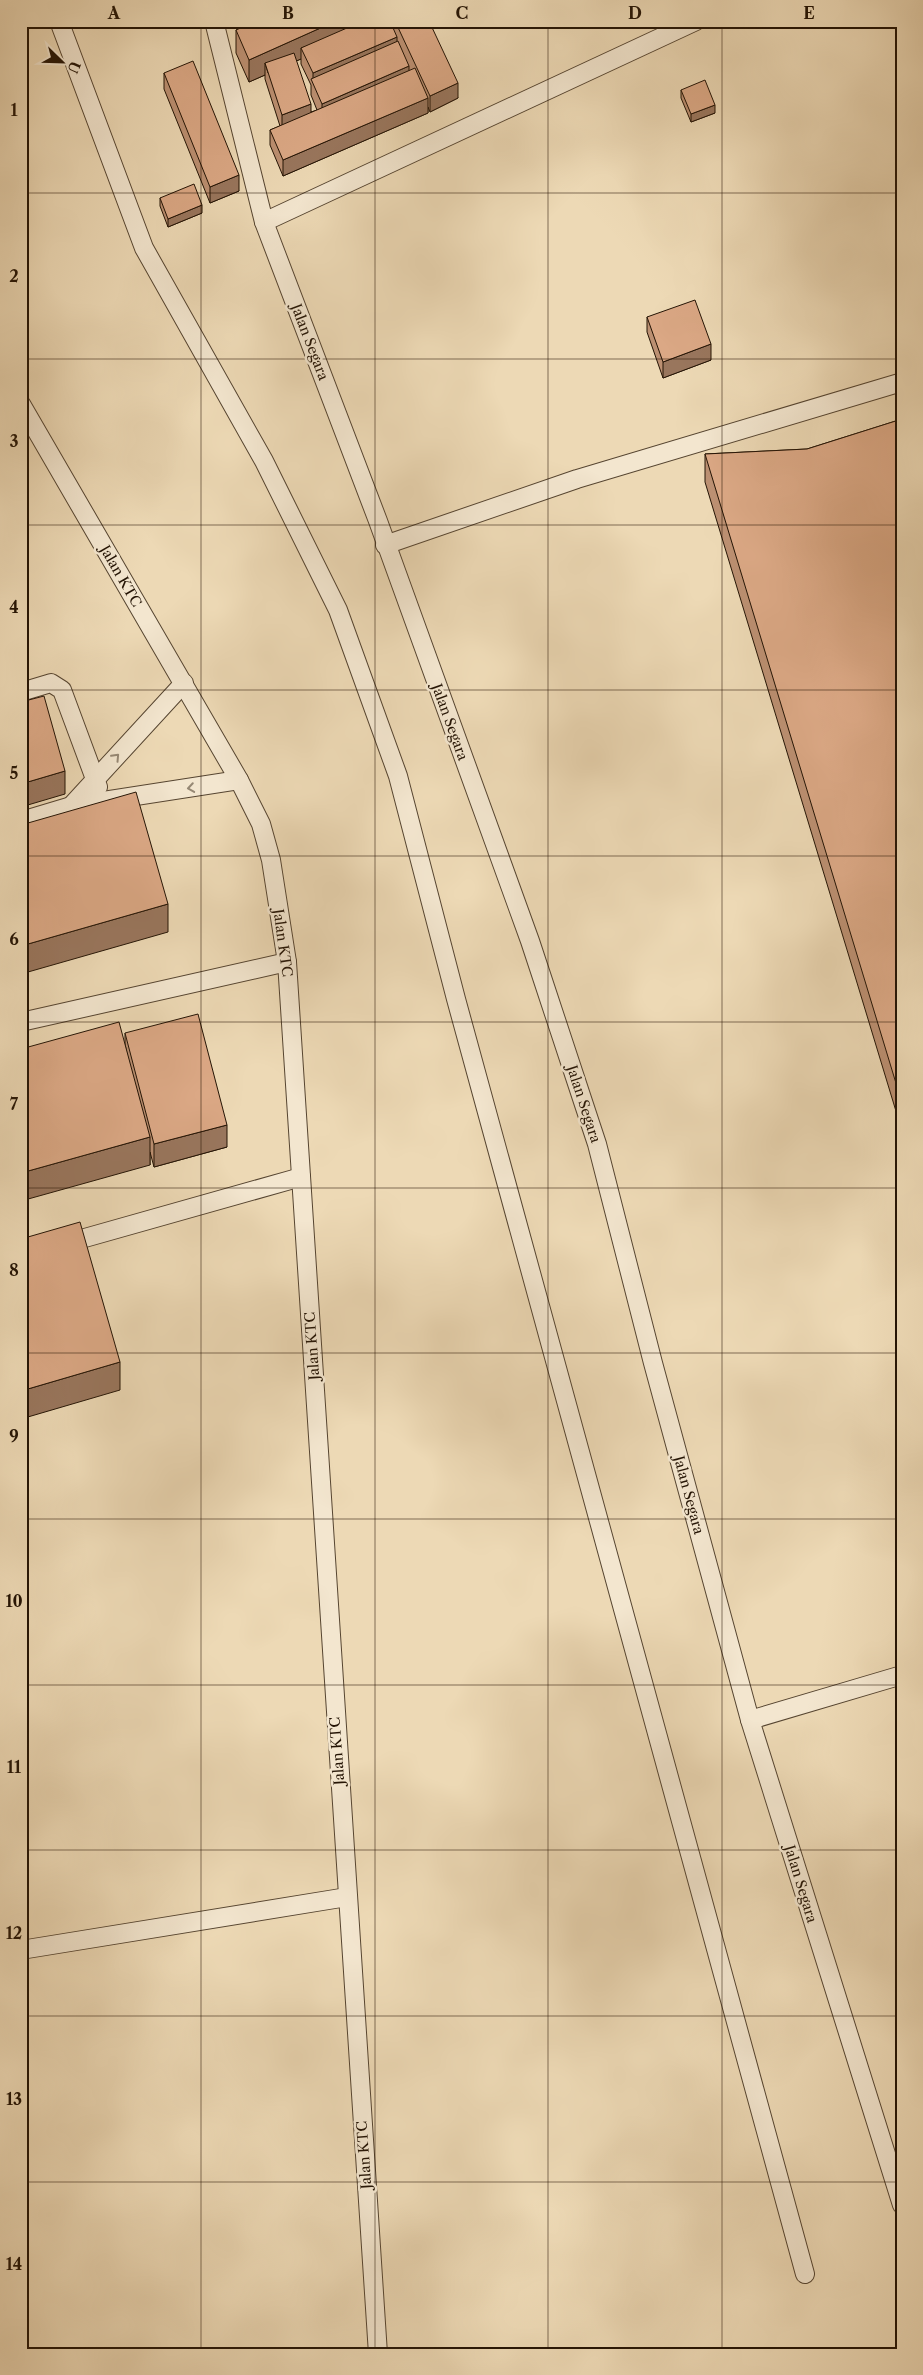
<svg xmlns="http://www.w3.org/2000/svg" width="923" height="2375" viewBox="0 0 923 2375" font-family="'Libre Caslon Text',serif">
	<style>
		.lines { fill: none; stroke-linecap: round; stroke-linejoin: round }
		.service-casing { stroke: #564531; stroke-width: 20 }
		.service { stroke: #f3e6cf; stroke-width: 18 }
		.wall { fill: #bc9072; stroke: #241405; fill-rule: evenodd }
		.shaded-wall { fill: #99765d; stroke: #241405 }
		.building { fill: #dba885; stroke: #241405 }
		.oneway { stroke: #968874 }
		.grid { fill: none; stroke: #241405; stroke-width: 1; stroke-opacity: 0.55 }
		.labels { text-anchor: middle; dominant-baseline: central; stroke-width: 5; stroke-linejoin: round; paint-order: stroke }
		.street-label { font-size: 14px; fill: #241405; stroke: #f3e6cf }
		.neatline { fill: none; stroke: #241405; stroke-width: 2 }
		.grid-label { font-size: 16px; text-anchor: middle; font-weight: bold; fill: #241405 }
	</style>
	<rect width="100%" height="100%" fill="#edd9b5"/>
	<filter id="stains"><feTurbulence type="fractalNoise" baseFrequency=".004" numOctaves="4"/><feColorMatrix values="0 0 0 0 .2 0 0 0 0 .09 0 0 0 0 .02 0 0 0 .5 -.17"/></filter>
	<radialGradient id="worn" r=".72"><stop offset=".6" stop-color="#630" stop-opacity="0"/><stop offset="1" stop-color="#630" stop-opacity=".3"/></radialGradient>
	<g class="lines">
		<defs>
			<g id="service">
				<path d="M 59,21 L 144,248 L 264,461 L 338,610 L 398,776 L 456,999 L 805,2274"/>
				<path d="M 214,21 L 264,222 L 378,521 L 530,941 L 597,1144 L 653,1363 L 750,1720 L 902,2205"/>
				<path d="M 264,222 L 696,21"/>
				<path d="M 21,404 L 239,780 L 261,824 L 271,860 L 287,962 L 378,2354"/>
				<path d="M 385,545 L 577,479 L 902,382"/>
				<path d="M 21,692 L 51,683 L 62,690 L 98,787"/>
				<path d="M 71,806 L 184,683"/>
				<path d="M 21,821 L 71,806 L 239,780"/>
				<path d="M 21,1022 L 287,962"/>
				<path d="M 21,1256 L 301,1177"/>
				<path d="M 750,1720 L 902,1675"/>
				<path d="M 21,1950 L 347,1897"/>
			</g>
		</defs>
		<use href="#service" class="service-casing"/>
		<use href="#service" class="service"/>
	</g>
	<g class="wall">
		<path d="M 256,21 L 429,21 L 458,98 L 430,112 L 428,107 L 428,113 L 283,176 L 270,145 L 270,130 L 280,126 L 265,79 L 265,75 L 249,82 L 236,53 L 236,30 ZM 301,59 L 301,64 L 311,85 L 311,95 L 317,110 L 311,112 L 296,61 Z"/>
		<path d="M 164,73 L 239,191 L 210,203 L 164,89 Z"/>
		<path d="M 681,90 L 715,113 L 691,122 L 681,98 Z"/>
		<path d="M 902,96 L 902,136 L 896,120 L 896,98 Z"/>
		<path d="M 160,198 L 202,213 L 168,227 L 160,206 Z"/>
		<path d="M 647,317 L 711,360 L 663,378 L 647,332 Z"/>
		<path d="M 902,419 L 902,1131 L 705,482 L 705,454 L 807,449 Z"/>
		<path d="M 125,1033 L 227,1147 L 154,1167 L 150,1152 L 150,1165 L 125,1044 Z"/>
	</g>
	<g class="shaded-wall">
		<path d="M 336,21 L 386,21 L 301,48 L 301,59 L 268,73 L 265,63 L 265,75 L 249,82 L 249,60 Z"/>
		<path d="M 397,37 L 397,52 L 313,83 L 313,73 Z"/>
		<path d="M 409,66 L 409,82 L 322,120 L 322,104 Z"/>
		<path d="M 458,83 L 458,98 L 430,112 L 430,96 Z"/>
		<path d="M 428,98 L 428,113 L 283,176 L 283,160 Z"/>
		<path d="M 311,104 L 311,120 L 282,130 L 282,115 Z"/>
		<path d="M 715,105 L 715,113 L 691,122 L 691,114 Z"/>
		<path d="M 239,175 L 239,191 L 210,203 L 210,187 Z"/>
		<path d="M 202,205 L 202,213 L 168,227 L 168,219 Z"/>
		<path d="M 711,344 L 711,360 L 663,378 L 663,362 Z"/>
		<path d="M 22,633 L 22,656 L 21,656 L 21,634 Z"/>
		<path d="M 65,771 L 65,794 L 21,807 L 21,784 Z"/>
		<path d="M 168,904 L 168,932 L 21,974 L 21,946 Z"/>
		<path d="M 227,1125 L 227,1147 L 154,1167 L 154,1144 Z"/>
		<path d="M 150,1137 L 150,1165 L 21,1201 L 21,1173 Z"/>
		<path d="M 120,1362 L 120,1390 L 21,1419 L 21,1391 Z"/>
	</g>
	<g class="building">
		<path d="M 256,21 L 336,21 L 249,60 L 236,30 Z"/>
		<path d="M 363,21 L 390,21 L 397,37 L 313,73 L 301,48 Z"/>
		<path d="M 395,21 L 429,21 L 458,83 L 430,96 Z"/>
		<path d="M 398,41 L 409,66 L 322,104 L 311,79 Z"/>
		<path d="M 294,53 L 311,104 L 282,115 L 265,63 Z"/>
		<path d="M 193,61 L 239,175 L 210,187 L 164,73 Z"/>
		<path d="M 415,68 L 428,98 L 283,160 L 270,130 Z"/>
		<path d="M 705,80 L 715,105 L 691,114 L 681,90 Z"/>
		<path d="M 902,96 L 902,114 L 896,98 Z"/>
		<path d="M 194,184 L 202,205 L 168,219 L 160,198 Z"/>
		<path d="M 695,300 L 711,344 L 663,362 L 647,317 Z"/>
		<path d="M 902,419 L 902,1103 L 705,454 L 807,449 Z"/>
		<path d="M 44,696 L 65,771 L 21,784 L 21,702 Z"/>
		<path d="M 136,792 L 168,904 L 21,946 L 21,825 Z"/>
		<path d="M 198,1014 L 227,1125 L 154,1144 L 125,1033 Z"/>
		<path d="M 119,1022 L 150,1137 L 21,1173 L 21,1049 Z"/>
		<path d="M 80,1222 L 120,1362 L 21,1391 L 21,1239 Z"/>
	</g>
	<defs><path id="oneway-chevron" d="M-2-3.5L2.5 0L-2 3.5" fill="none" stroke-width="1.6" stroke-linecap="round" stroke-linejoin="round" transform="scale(1.25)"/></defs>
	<g class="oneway">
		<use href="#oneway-chevron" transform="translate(116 757) rotate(-47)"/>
		<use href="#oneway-chevron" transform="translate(191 788) rotate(171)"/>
	</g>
	<path class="grid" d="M 201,21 L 201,2354M 375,21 L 375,2354M 548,21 L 548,2354M 722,21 L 722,2354M 21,193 L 902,193M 21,359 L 902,359M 21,525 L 902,525M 21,690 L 902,690M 21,856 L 902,856M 21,1022 L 902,1022M 21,1188 L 902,1188M 21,1353 L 902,1353M 21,1519 L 902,1519M 21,1685 L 902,1685M 21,1850 L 902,1850M 21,2016 L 902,2016M 21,2182 L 902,2182"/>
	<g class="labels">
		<g class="street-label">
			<text transform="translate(310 342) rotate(69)">Jalan Segara</text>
			<text transform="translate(121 576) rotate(60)">Jalan KTC</text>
			<text transform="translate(450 722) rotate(70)">Jalan Segara</text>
			<text transform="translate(283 943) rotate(82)">Jalan KTC</text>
			<text transform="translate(584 1104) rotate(72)">Jalan Segara</text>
			<text transform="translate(312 1346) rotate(-94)">Jalan KTC</text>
			<text transform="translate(689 1495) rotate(75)">Jalan Segara</text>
			<text transform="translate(337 1751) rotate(-94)">Jalan KTC</text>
			<text transform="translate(801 1884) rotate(73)">Jalan Segara</text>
			<text transform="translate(364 2155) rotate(-94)">Jalan KTC</text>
		</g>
	</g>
	<rect width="923" height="2375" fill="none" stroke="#edd9b5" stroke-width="55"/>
	<g transform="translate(62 62) rotate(113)" stroke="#f3e6cf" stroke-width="4" paint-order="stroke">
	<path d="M0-4L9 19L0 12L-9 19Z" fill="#241405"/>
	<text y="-8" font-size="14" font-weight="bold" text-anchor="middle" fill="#241405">U</text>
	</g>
	<rect x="28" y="28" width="868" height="2320" class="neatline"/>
	<g class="grid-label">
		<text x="114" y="19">A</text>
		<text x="288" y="19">B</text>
		<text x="462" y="19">C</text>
		<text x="635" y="19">D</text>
		<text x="809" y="19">E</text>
		<text x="14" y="116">1</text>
		<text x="14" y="282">2</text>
		<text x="14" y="447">3</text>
		<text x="14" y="613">4</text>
		<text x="14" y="779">5</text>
		<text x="14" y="945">6</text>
		<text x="14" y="1110">7</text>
		<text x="14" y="1276">8</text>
		<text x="14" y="1442">9</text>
		<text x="14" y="1607">10</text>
		<text x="14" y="1773">11</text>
		<text x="14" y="1939">12</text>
		<text x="14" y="2105">13</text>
		<text x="14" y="2270">14</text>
	</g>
	<rect width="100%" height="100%" filter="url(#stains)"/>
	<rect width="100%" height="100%" fill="url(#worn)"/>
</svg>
